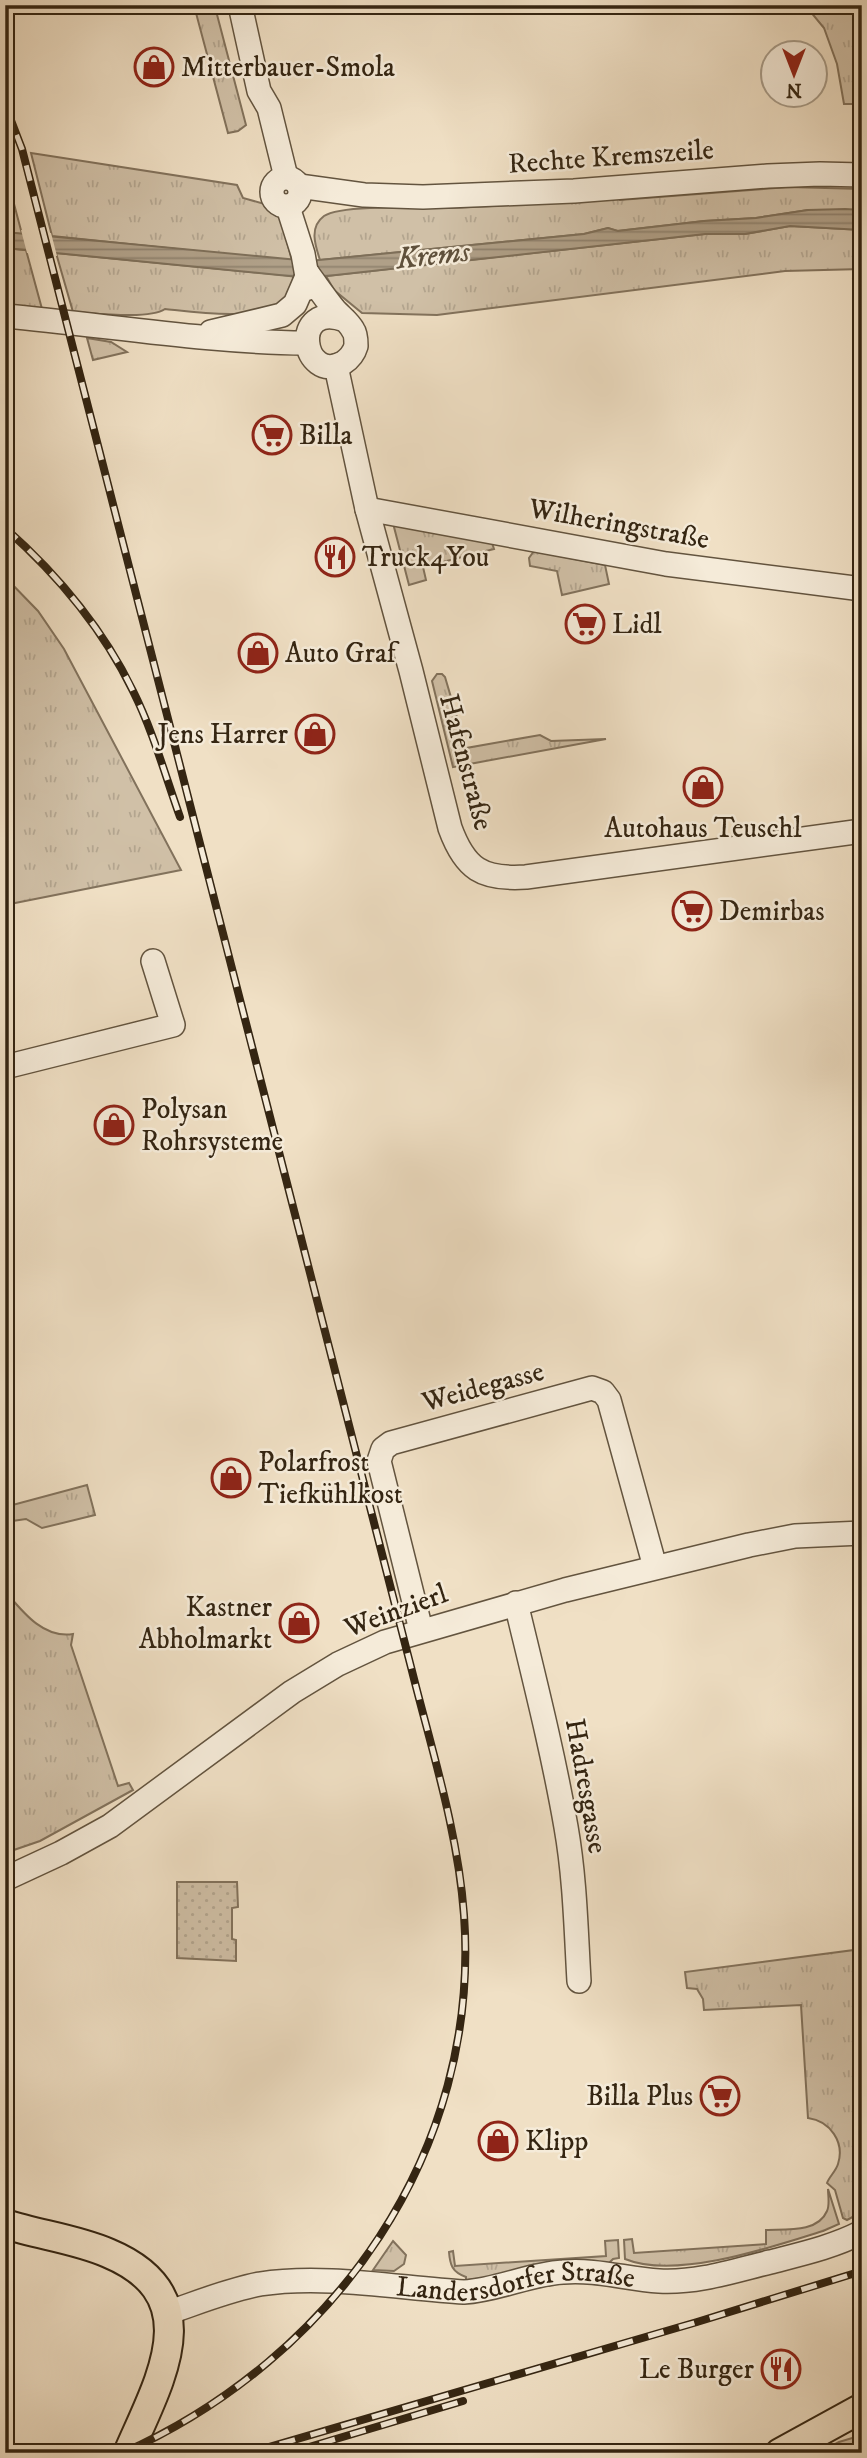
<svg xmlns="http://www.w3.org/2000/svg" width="867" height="2458" viewBox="0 0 867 2458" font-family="'IM FELL DW Pica',serif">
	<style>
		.grass { fill: url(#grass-tufts); stroke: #82725c; stroke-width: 2 }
		.park { fill: url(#park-dots); stroke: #82725c; stroke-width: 2 }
		.water { fill: url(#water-rules); stroke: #7e6f59; stroke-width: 2 }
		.pier { fill: #f0e0c5 }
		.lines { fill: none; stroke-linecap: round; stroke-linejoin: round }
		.minor-casing { stroke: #63543f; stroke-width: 26 }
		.major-casing { stroke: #342512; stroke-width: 32 }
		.minor { stroke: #f5ebd9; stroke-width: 23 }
		.major { stroke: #f0e0c5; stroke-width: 28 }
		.rail-casing { stroke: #342512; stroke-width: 8 }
		.rail { stroke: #f5ebd9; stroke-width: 5; stroke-dasharray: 16; stroke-linecap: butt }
		.labels { text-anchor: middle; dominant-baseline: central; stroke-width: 5; stroke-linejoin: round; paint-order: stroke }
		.poi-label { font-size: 28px; fill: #342512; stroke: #f5ebd9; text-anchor: start }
		.street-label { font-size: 28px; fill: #342512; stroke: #f5ebd9 }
		.water-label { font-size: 30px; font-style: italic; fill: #5f503b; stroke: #f5ebd9 }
	</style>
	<defs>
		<pattern id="grass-tufts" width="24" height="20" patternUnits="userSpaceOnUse" patternTransform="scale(1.75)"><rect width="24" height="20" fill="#d0c0a7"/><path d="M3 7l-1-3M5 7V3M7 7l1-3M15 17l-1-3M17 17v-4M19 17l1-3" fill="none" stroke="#b3a58f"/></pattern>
		<pattern id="park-dots" width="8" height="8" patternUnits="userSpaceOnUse" patternTransform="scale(1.75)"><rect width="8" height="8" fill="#d0c0a7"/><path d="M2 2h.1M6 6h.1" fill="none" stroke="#b3a58f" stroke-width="1.8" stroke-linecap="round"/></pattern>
		<pattern id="water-rules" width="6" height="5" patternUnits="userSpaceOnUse" patternTransform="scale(1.75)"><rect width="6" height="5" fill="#b0a088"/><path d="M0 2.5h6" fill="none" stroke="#90826e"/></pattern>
	</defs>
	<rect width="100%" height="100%" fill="#f0e0c5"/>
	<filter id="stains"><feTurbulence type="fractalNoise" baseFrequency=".00286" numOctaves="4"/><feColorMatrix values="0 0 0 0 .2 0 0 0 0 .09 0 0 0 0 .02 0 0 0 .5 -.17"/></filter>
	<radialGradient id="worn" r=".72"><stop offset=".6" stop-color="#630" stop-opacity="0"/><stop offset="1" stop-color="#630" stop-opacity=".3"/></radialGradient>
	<g class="grass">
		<path d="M 805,5 L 854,5 L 862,16 L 862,104 L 844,104 L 837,64 L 824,28 Z"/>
		<path d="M 215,7 L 246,125 L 238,131 L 228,133 L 196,13 Z"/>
		<path d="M 31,153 L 237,185 L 243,198 L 268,205 L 279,211 L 292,261 L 52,236 Z"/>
		<path d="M 5,170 L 22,234 L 5,232 Z"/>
		<path d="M 789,187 L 862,189 L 862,210 L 808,210 L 756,218 L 704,221 L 617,231 L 608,228 L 584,234 L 320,260 C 315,245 309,227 324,216 C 341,204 422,208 447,208 C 504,206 562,202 619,198 L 620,200 Z"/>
		<path d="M 790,226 L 862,230 L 862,269 L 785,271 L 437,315 L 362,313 L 334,290 L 326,276 L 705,234 L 745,234 Z"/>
		<path d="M 5,248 L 26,250 L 42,309 L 5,306 Z"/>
		<path d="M 56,253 L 293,276 C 293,282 293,288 290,293 C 274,325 194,312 165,309 C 149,320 93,313 73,312 Z"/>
		<path d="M 853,279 L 862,280 L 862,369 Z"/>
		<path d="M 87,338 L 111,342 L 127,352 L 93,360 Z"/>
		<path d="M 395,525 L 492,543 L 494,549 L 423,567 L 426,580 L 409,585 L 394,527 Z"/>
		<path d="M 534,551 L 605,565 L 609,584 L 562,595 L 557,571 L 530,566 L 529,558 Z"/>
		<path d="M 5,577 L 38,611 L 64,649 L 181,870 L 5,905 Z"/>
		<path d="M 437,674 L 442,674 L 445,677 L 466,748 L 540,735 L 551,741 L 606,739 L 453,767 L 432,681 Z"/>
		<path d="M 87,1485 L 95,1515 L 42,1528 L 26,1519 L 5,1522 L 5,1507 Z"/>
		<path d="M 5,1591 C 22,1611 43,1639 73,1634 L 71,1645 L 118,1786 L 129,1783 L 133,1790 L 40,1841 L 5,1853 Z"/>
		<path d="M 862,1949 L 862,2212 L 847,2220 L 843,2218 L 835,2190 L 827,2183 C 829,2177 836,2171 838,2164 C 845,2142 830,2121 808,2118 L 801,2005 L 704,2010 L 703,1999 L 697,1989 L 687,1988 L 685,1972 Z"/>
		<path d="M 828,2189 L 839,2224 L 823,2231 C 772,2247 676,2280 625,2259 L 624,2240 L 632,2239 L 634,2253 L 766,2244 L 766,2230 C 785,2229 818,2233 827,2211 C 830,2205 828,2196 828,2189 Z"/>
		<path d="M 618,2240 L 619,2258 L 613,2259 L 608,2264 L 466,2280 L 466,2277 C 452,2272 450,2265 449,2252 L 453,2251 L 455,2266 L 606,2256 L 605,2241 Z"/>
		<path d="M 393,2241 L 406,2255 L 404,2264 L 394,2271 L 373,2270 Z"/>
		<path d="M 862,2435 L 862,2445 L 847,2453 L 818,2453 L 839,2442 Z"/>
	</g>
	<path class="park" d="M 177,1882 L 237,1882 L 238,1907 L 232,1908 L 232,1939 L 236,1940 L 236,1961 L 177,1958 Z"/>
	<path class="water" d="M 845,209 L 862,210 L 862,230 L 790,226 L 745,234 L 705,234 L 309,278 L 5,248 L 5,232 L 309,261 L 584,234 L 608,228 L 618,231 L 704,221 L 756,218 L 808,210 Z"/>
	<path class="pier" d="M 21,230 L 51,233 L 57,256 L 27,253 Z"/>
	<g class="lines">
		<defs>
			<g id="minor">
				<path d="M 240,5 L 259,91 L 269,108 L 286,177"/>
				<circle cx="286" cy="192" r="14"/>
				<path d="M 299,186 L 364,195 L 423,197 L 574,191 L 768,176 L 820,174 L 862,175"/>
				<path d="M 288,207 L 303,254 L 309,288"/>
				<path d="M 308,274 C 317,286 325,298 334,309 C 340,316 349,322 353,330 C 356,334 356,341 356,346 C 354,353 349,359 343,363 C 302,385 289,300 345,320"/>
				<path d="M 5,316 C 106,325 206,342 306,343"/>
				<path d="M 211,332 L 282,315 L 295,304 L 308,274"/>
				<path d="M 336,366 L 367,509 L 411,671 L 450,828 C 465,869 482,880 526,877 L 862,831"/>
				<path d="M 367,509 L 666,564 L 862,589"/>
				<path d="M 5,1067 L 173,1025 L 153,961"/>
				<path d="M 516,1603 C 534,1678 553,1752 566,1827 C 575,1878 576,1930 579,1981"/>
				<path d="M 421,1630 L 379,1461 L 383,1449 L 391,1443 L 592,1388 L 603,1392 L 609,1400 L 655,1567"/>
				<path d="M 5,1879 L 61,1853 L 110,1826 L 292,1692 L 338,1664 L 385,1642 L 565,1590 L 749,1545 L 795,1536 L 862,1533"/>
				<path id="s1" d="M 167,2313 C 197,2303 228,2290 260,2284 C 323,2274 399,2288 464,2292 C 498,2290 529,2274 563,2272 C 595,2269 627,2279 659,2281 C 698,2283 733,2271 770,2262 C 801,2254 833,2247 862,2232"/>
			</g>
			<g id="major">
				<path d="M 5,2224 C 39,2235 76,2239 108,2253 C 211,2296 159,2381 128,2453"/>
				<path d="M 780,2453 L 862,2408"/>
			</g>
		</defs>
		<use href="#minor" class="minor-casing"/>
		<use href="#major" class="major-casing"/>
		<use href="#minor" class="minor"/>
		<use href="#major" class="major"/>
		<defs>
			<g id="rail">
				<path d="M 5,105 L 22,149 L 412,1671 C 432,1751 458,1832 464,1915 C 481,2151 335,2358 123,2453"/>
				<path d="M 5,528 C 57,574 103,629 133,691 C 153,731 165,775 180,817"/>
				<path d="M 249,2453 L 697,2322 L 862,2271"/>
				<path d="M 289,2453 L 463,2401"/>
			</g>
		</defs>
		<use href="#rail" class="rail-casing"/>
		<use href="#rail" class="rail"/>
	</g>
	<defs>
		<symbol id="shop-ring" viewBox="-11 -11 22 22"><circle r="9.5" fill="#f5ebd9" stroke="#8f2418" stroke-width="1.5"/><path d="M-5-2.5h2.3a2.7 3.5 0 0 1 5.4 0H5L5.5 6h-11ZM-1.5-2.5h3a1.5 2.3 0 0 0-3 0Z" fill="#8f2418"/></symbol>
		<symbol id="supermarket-ring" viewBox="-11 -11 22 22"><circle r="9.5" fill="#f5ebd9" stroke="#8f2418" stroke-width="1.5"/><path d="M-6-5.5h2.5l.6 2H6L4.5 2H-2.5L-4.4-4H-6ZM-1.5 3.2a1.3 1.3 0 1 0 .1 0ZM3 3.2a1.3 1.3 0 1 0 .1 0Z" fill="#8f2418"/></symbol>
		<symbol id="restaurant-ring" viewBox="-11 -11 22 22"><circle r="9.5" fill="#f5ebd9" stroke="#8f2418" stroke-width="1.5"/><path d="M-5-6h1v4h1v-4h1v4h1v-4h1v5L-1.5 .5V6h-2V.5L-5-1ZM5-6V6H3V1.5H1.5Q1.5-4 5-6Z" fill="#8f2418"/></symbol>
	</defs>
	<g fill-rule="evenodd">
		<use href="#shop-ring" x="132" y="45" width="44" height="44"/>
		<use href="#supermarket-ring" x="250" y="413" width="44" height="44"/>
		<use href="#restaurant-ring" x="313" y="535" width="44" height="44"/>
		<use href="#supermarket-ring" x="563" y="602" width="44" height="44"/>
		<use href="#shop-ring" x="236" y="631" width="44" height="44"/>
		<use href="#shop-ring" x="293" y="712" width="44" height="44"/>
		<use href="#shop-ring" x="681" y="765" width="44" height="44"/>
		<use href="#supermarket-ring" x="670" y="889" width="44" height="44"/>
		<use href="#shop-ring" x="92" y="1103" width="44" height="44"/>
		<use href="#shop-ring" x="209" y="1456" width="44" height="44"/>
		<use href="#shop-ring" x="277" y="1601" width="44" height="44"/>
		<use href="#supermarket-ring" x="698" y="2074" width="44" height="44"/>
		<use href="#shop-ring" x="476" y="2119" width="44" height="44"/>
		<use href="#restaurant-ring" x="759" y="2347" width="44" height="44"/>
	</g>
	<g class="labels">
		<g class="poi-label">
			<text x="181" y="67">Mitterbauer-Smola</text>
			<text x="299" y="435">Billa</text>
			<text x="362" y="557">Truck4You</text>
			<text x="612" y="624">Lidl</text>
			<text x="285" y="653">Auto Graf</text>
			<text x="288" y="734" text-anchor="end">Jens Harrer</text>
			<text x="703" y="828" text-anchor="middle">Autohaus Teuschl</text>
			<text x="719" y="911">Demirbas</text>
			<text x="141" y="1109">Polysan<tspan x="141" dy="32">Rohrsysteme</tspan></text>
			<text x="258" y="1462">Polarfrost<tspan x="258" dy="32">Tiefkühlkost</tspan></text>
			<text x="272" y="1607" text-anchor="end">Kastner<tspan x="272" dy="32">Abholmarkt</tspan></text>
			<text x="693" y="2096" text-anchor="end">Billa Plus</text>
			<text x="525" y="2141">Klipp</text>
			<text x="754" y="2369" text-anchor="end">Le Burger</text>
		</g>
		<g class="street-label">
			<text transform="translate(611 157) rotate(-4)">Rechte Kremszeile</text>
			<text transform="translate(619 524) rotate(10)">Wilheringstraße</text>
			<text transform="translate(466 762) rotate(75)">Hafenstraße</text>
			<text transform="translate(483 1387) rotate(-15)">Weidegasse</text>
			<text transform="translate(396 1611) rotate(-20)">Weinzierl</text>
			<text transform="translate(586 1786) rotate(80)">Hadresgasse</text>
			<text stroke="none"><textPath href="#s1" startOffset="355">Landersdorfer Straße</textPath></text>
		</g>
		<g class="water-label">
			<text transform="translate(433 256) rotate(-6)">Krems</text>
		</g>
	</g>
	<rect width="867" height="2458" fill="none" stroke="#f0e0c5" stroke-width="28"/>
	<rect x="7" y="7" width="853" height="2444" fill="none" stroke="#342512" stroke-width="3.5"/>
	<rect x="14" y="14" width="839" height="2430" fill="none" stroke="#342512" stroke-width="2"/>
	<g transform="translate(794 74) rotate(180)"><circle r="33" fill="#f5ebd9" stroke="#a89c89" stroke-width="2"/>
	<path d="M0-5L12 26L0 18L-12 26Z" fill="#8f2418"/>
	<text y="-10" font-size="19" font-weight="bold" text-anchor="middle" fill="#342512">N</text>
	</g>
	<rect width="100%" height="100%" filter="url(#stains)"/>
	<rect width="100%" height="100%" fill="url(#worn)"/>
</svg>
